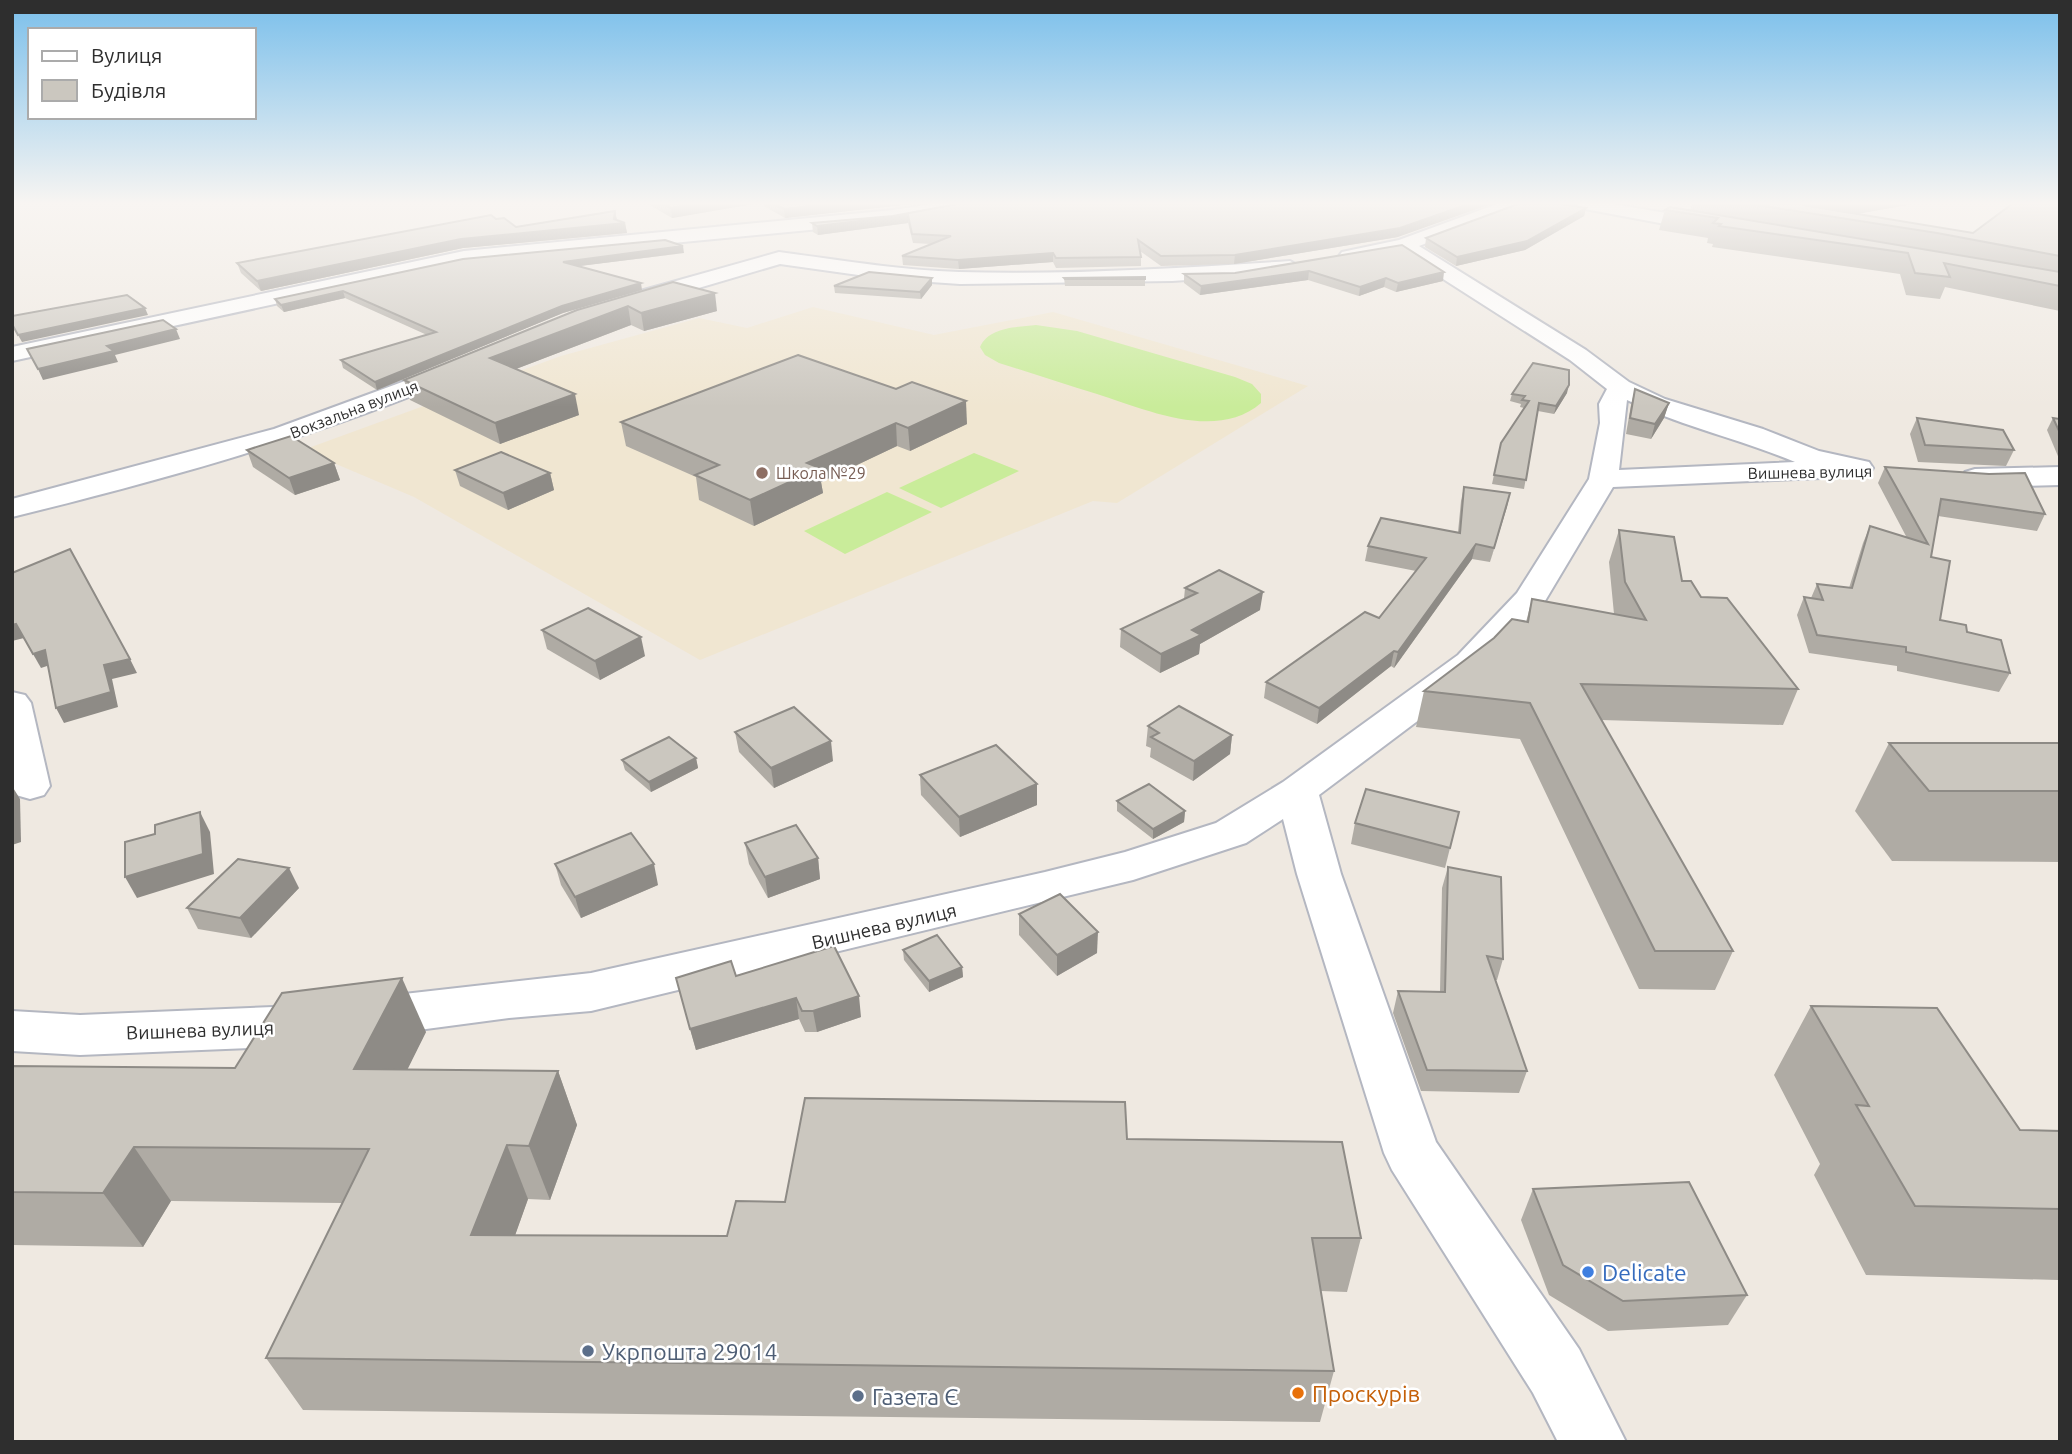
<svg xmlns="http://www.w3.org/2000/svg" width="2072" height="1454" viewBox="0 0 2072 1454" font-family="Ubuntu,sans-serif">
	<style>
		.education { fill: #f0e6d1 }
		.pitch { fill: #c9ec9a }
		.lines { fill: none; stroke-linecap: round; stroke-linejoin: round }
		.minor-casing { stroke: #b4b7c1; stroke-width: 4 }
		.minor { fill: #fff; fill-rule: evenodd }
		.wall { fill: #afaba4 }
		.shaded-wall { fill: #8e8b86 }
		.building { fill: #cbc7bf; stroke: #8e8b86; stroke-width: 2 }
		.education-dot { fill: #8d6e63; stroke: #fff; stroke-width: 2.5 }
		.shop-dot { fill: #3f7fe0; stroke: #fff; stroke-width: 2.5 }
		.service-dot { fill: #5c6f8a; stroke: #fff; stroke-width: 2.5 }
		.food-dot { fill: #e8710a; stroke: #fff; stroke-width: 2.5 }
		.labels { text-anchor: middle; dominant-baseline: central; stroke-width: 5; stroke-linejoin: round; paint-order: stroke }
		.far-street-label { font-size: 16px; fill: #2e2e2e; stroke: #fff }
		.far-education-label { font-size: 16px; fill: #785e54; stroke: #fff; text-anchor: start }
		.street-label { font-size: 19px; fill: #2e2e2e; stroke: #fff }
		.near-shop-label { font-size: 23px; fill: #366cbe; stroke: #fff; text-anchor: start }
		.near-service-label { font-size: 23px; fill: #4e5e75; stroke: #fff; text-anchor: start }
		.near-food-label { font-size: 23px; fill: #c56008; stroke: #fff; text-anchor: start }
	</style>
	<rect width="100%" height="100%" fill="#efe9e1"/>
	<path class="education" d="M 813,307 L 934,335 L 1053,312 L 1308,386 L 1117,503 L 1093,501 L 700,660 L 414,497 L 303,450 L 561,356 L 699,318 L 747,328 Z"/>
	<g class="pitch">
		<path d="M 1036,325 L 1077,331 L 1235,377 L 1252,384 L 1261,394 L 1261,403 C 1216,442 1145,409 1097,394 C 1064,384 1032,373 999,363 L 985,355 L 980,347 C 989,327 1017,327 1036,325 Z"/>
		<path d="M 974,453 L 1019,471 L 941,508 L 899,488 Z"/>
		<path d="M 887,492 L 932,512 L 845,554 L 804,531 Z"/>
	</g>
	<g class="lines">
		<defs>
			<g id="minor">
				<path d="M 932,204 L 969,204 L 960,209 L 893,222 L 464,263 L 12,361 L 12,347 L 464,251 L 893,210 Z"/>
				<path d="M 1497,204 L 1521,204 L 1518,208 L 1419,246 L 1586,350 L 1629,382 L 1665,399 L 1763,429 L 1819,451 L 1869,462 L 1873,468 L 1869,474 L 1859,477 L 1834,471 L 1821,478 L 1613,487 L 1542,606 L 1484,671 L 1319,795 L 1341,874 L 1436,1142 L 1579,1349 L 1626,1442 L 1558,1442 L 1533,1393 L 1392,1170 L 1384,1153 L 1297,874 L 1283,819 L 1246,843 L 1133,880 L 591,1011 L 509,1018 L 298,1046 L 80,1055 L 12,1051 L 12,1011 L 80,1015 L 298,1006 L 591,973 L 1045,872 L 1125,852 L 1216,823 L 1283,782 L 1458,655 L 1517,593 L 1589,479 L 1600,423 L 1599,404 L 1607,389 L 1570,360 L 1401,252 L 1349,262 L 1339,256 L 1342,252 L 1399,240 ZM 1627,400 C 1680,426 1740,439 1795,462 L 1619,470 Z"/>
				<path d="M 1576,204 L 1613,204 L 1713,221 L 1722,227 L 1713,233 L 1585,209 Z"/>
				<path d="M 779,252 C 839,260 899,270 959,272 C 1069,275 1180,268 1290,261 L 1300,267 L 1290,273 L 1172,281 L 960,284 L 887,279 L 780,264 L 634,307 L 623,300 L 626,295 Z"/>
				<path d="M 454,363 L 463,365 L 466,370 L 463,375 C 317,437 166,479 12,517 L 12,499 L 274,429 Z"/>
				<path d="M 2060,467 L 2060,485 L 1975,487 L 1965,484 L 1961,478 L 1965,472 L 1975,469 Z"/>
				<path d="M 12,692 L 25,695 L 31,703 L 50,786 L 44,795 L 30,799 L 16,795 L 12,790 Z"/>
			</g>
		</defs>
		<use href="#minor" class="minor-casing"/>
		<use href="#minor" class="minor"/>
	</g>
	<g class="wall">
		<path d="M 648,204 L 753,204 L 672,218 Z"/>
		<path d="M 764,204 L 912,204 L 785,218 L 764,206 Z"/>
		<path d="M 1692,204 L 1913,204 L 1857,214 L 1973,233 L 2060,204 L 2060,311 L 1945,287 L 1940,299 L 1906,295 L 1900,274 L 1712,247 L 1713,244 L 1707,243 L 1708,238 L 1659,230 L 1665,210 L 1690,210 Z"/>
		<path d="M 1586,208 L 1584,216 L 1525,250 L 1456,266 L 1425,247 L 1426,238 Z"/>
		<path d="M 615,211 L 617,220 L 625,223 L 627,233 L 463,248 L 261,291 L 241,273 L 237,263 L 496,219 L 516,227 Z"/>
		<path d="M 893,216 L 1398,237 L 1234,264 L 1161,266 L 1140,251 L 1141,257 L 1141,266 L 1056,268 L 1053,262 L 959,269 L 903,265 L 902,256 L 931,244 L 913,243 L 908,223 L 818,235 L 813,232 L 812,223 Z"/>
		<path d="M 1402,245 L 1443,281 L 1396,292 L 1384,287 L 1359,296 L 1308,280 L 1200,295 L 1184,283 L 1184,274 L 1235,273 Z"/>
		<path d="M 684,253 L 579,266 L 642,290 L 563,313 L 377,390 L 343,368 L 341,360 L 427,335 L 345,298 L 284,312 L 277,306 L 275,299 Z"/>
		<path d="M 932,278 L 932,285 L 921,299 L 835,293 L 834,286 Z"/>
		<path d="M 1064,278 L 1145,279 L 1145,286 L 1065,286 Z"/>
		<path d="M 673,282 L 717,311 L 644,331 L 631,325 L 516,369 L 579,415 L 500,444 L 410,400 L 404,380 Z"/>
		<path d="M 798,355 L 967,424 L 910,451 L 897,446 L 821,482 L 823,493 L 754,526 L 699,500 L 696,477 L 626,446 L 621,422 Z"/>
		<path d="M 1635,389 L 1669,403 L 1664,418 L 1651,439 L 1626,434 L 1631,405 Z"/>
		<path d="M 1567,393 L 1554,414 L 1538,411 L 1524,489 L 1492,484 L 1501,443 L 1524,408 L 1520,407 L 1521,404 L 1510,401 L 1512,394 Z"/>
		<path d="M 1917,418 L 2014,450 L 2006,466 L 1918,462 L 1910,434 Z"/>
		<path d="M 2053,418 L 2060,419 L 2060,461 L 2047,430 Z"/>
		<path d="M 247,450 L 334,463 L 340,480 L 295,495 L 253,467 Z"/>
		<path d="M 1885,467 L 2045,514 L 2037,531 L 1938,516 L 1931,557 L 1940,620 L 1967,632 L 2010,673 L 1999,692 L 1897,671 L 1897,666 L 1809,653 L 1797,615 L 1804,597 L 1811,598 L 1817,584 L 1849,588 L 1863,543 L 1870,526 L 1907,538 L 1878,483 Z"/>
		<path d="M 455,470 L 550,473 L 554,490 L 508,510 L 460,486 Z"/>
		<path d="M 1464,487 L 1510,493 L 1490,562 L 1472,559 L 1394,668 L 1391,666 L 1317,724 L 1264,698 L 1266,682 L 1379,618 L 1416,571 L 1365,561 L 1368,546 L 1458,532 L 1461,501 Z"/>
		<path d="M 1619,530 L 1701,597 L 1798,689 L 1783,725 L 1601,720 L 1733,951 L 1715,990 L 1639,989 L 1520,739 L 1416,727 L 1424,691 L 1526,622 L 1532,599 L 1614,614 L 1609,562 Z"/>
		<path d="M 1185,588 L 1260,610 L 1200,644 L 1199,654 L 1160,673 L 1120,647 L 1121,629 L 1184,599 Z"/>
		<path d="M 542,630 L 645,656 L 600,680 L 547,649 Z"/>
		<path d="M 1148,726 L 1232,735 L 1230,754 L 1193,781 L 1150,757 L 1151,748 L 1146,746 Z"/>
		<path d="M 735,732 L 833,761 L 774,788 L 739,752 Z"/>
		<path d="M 1889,743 L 2060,743 L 2060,862 L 1892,861 L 1855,811 Z"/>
		<path d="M 696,758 L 698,768 L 651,792 L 625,770 L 622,760 Z"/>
		<path d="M 920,775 L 1037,805 L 960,837 L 921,795 Z"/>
		<path d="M 1117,801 L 1185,811 L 1184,822 L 1153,839 L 1117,811 Z"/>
		<path d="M 1459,812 L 1445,868 L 1351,844 L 1355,823 Z"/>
		<path d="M 745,843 L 818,858 L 820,879 L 768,898 L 749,864 Z"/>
		<path d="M 555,864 L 658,885 L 581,918 L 561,885 Z"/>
		<path d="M 1448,867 L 1503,959 L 1497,980 L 1495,980 L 1527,1071 L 1519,1093 L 1421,1091 L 1393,1013 L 1398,991 L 1440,992 L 1442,888 Z"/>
		<path d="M 299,888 L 251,938 L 198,929 L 187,908 Z"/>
		<path d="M 1019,914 L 1097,953 L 1057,976 L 1019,935 Z"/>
		<path d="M 903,950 L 962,967 L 963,977 L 929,992 L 904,960 Z"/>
		<path d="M 736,976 L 861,1017 L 817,1032 L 805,1032 L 799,1019 L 696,1050 L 676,978 Z"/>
		<path d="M 1811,1006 L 2020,1130 L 2060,1131 L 2060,1282 L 2058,1280 L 1866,1275 L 1814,1175 L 1820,1164 L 1774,1075 Z"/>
		<path d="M 426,1032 L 407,1069 L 558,1071 L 577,1125 L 550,1200 L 528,1199 L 515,1235 L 727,1236 L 785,1202 L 1127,1139 L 1361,1238 L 1347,1292 L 1321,1291 L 1334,1371 L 1320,1422 L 303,1410 L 266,1358 L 342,1203 L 171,1201 L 143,1247 L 12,1245 L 12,1066 L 235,1068 Z"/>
		<path d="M 1533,1189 L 1747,1295 L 1728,1325 L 1608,1331 L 1549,1295 L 1521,1220 Z"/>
	</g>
	<g class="shaded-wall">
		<path d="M 697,204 L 753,204 L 672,218 L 671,208 Z"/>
		<path d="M 833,204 L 912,204 L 785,218 L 784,209 Z"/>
		<path d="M 1469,204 L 1491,204 L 1398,237 L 1234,264 L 1235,255 Z"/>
		<path d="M 1811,204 L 1913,204 L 1838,217 L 1803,205 Z"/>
		<path d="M 1586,208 L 1584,216 L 1525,250 L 1456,266 L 1457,257 Z"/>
		<path d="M 615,211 L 617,221 L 625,223 L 627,233 L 463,248 L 261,291 L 257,281 L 461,239 L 614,219 Z"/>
		<path d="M 908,215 L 908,223 L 818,235 L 817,226 Z"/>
		<path d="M 683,246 L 684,253 L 564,268 L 563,262 Z"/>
		<path d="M 1053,253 L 1053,262 L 959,269 L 958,260 Z"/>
		<path d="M 1309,271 L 1308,280 L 1200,295 L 1201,286 Z"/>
		<path d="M 1444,272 L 1443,281 L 1396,292 L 1398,283 Z"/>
		<path d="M 932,278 L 932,285 L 921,299 L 920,292 Z"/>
		<path d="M 1386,278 L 1384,287 L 1359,296 L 1360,287 Z"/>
		<path d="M 641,283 L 642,290 L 563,313 L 377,390 L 375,382 L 562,306 Z"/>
		<path d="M 343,291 L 345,298 L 284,312 L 281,305 Z"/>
		<path d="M 715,293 L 717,311 L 644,331 L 641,313 Z"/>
		<path d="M 628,306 L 631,325 L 495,377 L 490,358 Z"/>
		<path d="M 145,308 L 148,315 L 22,342 L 18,335 Z"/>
		<path d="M 176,329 L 180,339 L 115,355 L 118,362 L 43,380 L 38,369 L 107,346 Z"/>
		<path d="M 1569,385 L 1567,393 L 1554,414 L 1556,406 Z"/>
		<path d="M 575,394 L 579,415 L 500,444 L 495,423 Z"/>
		<path d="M 966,401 L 967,424 L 910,451 L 908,428 Z"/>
		<path d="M 1669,403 L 1664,418 L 1651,439 L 1655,424 Z"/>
		<path d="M 896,423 L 897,446 L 821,482 L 823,493 L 754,526 L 750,500 L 807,463 Z"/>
		<path d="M 334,463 L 340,480 L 295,495 L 289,478 Z"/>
		<path d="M 550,473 L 554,490 L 508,510 L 503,493 Z"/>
		<path d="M 1510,493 L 1507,507 L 1490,562 L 1494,548 Z"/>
		<path d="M 1476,544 L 1472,559 L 1394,668 L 1398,652 Z"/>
		<path d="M 1263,592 L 1260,610 L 1200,644 L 1199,654 L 1160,673 L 1161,654 L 1192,630 Z"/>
		<path d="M 16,624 L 24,638 L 12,641 L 12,625 Z"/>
		<path d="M 641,637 L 645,656 L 600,680 L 595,661 Z"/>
		<path d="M 45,650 L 53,664 L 41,668 L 33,654 Z"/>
		<path d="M 1394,651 L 1391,666 L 1317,724 L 1319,708 Z"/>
		<path d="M 130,659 L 137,673 L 112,679 L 118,707 L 64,723 L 56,708 L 104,665 Z"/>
		<path d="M 1232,735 L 1230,754 L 1193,781 L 1194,761 Z"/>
		<path d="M 831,741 L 833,761 L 774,788 L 771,768 Z"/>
		<path d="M 696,758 L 698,768 L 651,792 L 649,782 Z"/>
		<path d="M 1037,784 L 1037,805 L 960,837 L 959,817 Z"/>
		<path d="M 12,786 L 20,799 L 21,842 L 12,845 Z"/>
		<path d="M 1185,811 L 1184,822 L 1153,839 L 1153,829 Z"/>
		<path d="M 200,812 L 210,832 L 214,874 L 137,898 L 125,877 Z"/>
		<path d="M 818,858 L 820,879 L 768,898 L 765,877 Z"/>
		<path d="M 654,864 L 658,885 L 581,918 L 575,897 Z"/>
		<path d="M 289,868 L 299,888 L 251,938 L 240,918 Z"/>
		<path d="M 1098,932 L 1097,953 L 1057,976 L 1057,955 Z"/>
		<path d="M 962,967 L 963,977 L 929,992 L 929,981 Z"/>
		<path d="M 402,978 L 426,1032 L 381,1123 L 354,1069 Z"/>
		<path d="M 859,996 L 861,1017 L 817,1032 L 813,1011 Z"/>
		<path d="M 796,998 L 799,1019 L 696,1050 L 690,1029 Z"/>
		<path d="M 558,1071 L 577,1125 L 550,1200 L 529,1146 Z"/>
		<path d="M 507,1145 L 528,1199 L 496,1289 L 471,1235 Z"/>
		<path d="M 134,1147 L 171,1201 L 143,1247 L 103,1193 Z"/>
	</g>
	<g class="building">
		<path d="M 663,204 L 697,204 L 671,208 Z"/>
		<path d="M 774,204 L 833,204 L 784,209 Z"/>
		<path d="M 957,204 L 1469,204 L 1400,228 L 1235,255 L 1161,256 L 1138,240 L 1141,257 L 1056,258 L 1053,253 L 958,260 L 902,256 L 951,236 L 912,234 L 908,215 L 817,226 L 812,223 L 893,216 Z"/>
		<path d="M 1518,204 L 1562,204 L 1586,208 L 1527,241 L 1457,257 L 1426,238 Z"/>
		<path d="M 1751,204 L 1811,204 L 1803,205 L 1973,233 L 2012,204 L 2060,204 L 2060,256 L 1937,233 Z"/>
		<path d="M 1670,207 L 2060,272 L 2060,286 L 1944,263 L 1950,277 L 1915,273 L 1908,253 L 1719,226 L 1721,224 L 1713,223 L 1718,218 L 1665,210 Z"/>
		<path d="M 615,211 L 614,219 L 625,223 L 461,239 L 257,281 L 237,263 L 491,215 L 496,219 L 504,218 L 516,227 Z"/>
		<path d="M 665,240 L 683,246 L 563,262 L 641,283 L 562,306 L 375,382 L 341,360 L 436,332 L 343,291 L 281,305 L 275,299 L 463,259 Z"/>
		<path d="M 1402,245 L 1444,272 L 1398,283 L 1386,278 L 1360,287 L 1309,271 L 1201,286 L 1184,274 L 1235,273 Z"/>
		<path d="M 869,272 L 932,278 L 920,292 L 834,286 Z"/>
		<path d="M 1145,277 L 1145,279 L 1065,279 L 1064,278 Z"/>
		<path d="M 673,282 L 715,293 L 641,313 L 628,306 L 490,358 L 575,394 L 495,423 L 404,380 L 577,310 Z"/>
		<path d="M 127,295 L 145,308 L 18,335 L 12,324 L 12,316 Z"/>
		<path d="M 163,320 L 176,329 L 107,346 L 114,351 L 38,369 L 27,349 Z"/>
		<path d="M 798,355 L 896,389 L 912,382 L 966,401 L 908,428 L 896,423 L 807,463 L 820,468 L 750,500 L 695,475 L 719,465 L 621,422 Z"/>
		<path d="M 1533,363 L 1569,370 L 1569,385 L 1556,406 L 1539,403 L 1526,480 L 1494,475 L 1501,443 L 1529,401 L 1522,400 L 1525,396 L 1512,394 Z"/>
		<path d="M 1635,389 L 1669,403 L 1655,424 L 1630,418 Z"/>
		<path d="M 1917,418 L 2003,430 L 2014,450 L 1925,445 Z"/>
		<path d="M 2053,418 L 2060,419 L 2060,433 Z"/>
		<path d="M 291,436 L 334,463 L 289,478 L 247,450 Z"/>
		<path d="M 501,452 L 550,473 L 503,493 L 455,470 Z"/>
		<path d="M 1885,467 L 1989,474 L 2025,473 L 2045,514 L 1941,499 L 1931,557 L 1950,561 L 1940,620 L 1966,625 L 1967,632 L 2001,640 L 2010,673 L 1906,652 L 1906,647 L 1817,635 L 1804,597 L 1823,600 L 1817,584 L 1852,588 L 1870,526 L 1928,544 Z"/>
		<path d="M 1464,487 L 1510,493 L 1494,548 L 1476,544 L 1398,652 L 1394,651 L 1319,708 L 1266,682 L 1365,612 L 1379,618 L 1426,558 L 1368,546 L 1381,518 L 1460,533 Z"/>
		<path d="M 1619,530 L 1674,537 L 1682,581 L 1691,581 L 1701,597 L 1727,598 L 1798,689 L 1581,684 L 1733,951 L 1655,951 L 1530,703 L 1424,691 L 1494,638 L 1512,619 L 1528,622 L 1532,599 L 1646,620 L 1625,582 Z"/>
		<path d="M 70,549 L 130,659 L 104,665 L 111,692 L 56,708 L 45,650 L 33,654 L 16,624 L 12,625 L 12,573 Z"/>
		<path d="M 1219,570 L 1263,592 L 1192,630 L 1201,635 L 1161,654 L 1121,629 L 1197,593 L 1185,588 Z"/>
		<path d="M 588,608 L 641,637 L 595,661 L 542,630 Z"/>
		<path d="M 1179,706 L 1232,735 L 1194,761 L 1151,737 L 1159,733 L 1148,726 Z"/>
		<path d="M 794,707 L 831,741 L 771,768 L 735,732 Z"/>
		<path d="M 669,737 L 696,758 L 649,782 L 622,760 Z"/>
		<path d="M 1889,743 L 2060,743 L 2060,791 L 1929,791 Z"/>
		<path d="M 996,745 L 1037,784 L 959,817 L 920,775 Z"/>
		<path d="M 1149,784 L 1185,811 L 1153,829 L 1117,801 Z"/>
		<path d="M 1366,789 L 1459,812 L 1450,848 L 1355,823 Z"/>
		<path d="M 200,812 L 203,854 L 125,877 L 125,842 L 155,834 L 155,825 Z"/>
		<path d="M 796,825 L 818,858 L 765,877 L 745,843 Z"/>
		<path d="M 631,833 L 654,864 L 575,897 L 555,864 Z"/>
		<path d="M 238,859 L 289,868 L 240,918 L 187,908 Z"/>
		<path d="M 1448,867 L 1501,877 L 1503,959 L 1487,956 L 1527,1071 L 1427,1070 L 1398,991 L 1445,992 Z"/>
		<path d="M 1060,894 L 1098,932 L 1057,955 L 1019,914 Z"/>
		<path d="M 937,935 L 962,967 L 929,981 L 903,950 Z"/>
		<path d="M 834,946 L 859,996 L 813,1011 L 802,1011 L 796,998 L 690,1029 L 676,978 L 731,961 L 736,976 Z"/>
		<path d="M 402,978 L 354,1069 L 558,1071 L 529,1146 L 507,1145 L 471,1235 L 727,1236 L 736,1201 L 785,1202 L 805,1098 L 1125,1102 L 1127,1139 L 1342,1142 L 1361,1238 L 1312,1238 L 1334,1371 L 266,1358 L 369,1149 L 134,1147 L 103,1193 L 12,1192 L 12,1066 L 235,1068 L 282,993 Z"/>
		<path d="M 1811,1006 L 1937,1008 L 2020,1130 L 2060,1131 L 2060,1209 L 1915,1206 L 1856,1105 L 1869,1106 Z"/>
		<path d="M 1689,1182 L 1747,1295 L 1623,1301 L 1563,1265 L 1533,1189 Z"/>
	</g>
	<linearGradient id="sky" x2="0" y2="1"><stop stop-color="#7abfeb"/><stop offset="0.5" stop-color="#f8f5f2"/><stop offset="1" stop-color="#f8f5f2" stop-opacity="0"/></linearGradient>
	<rect width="2072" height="407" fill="url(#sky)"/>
	<circle class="education-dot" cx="762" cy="473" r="7"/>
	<circle class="shop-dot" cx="1588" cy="1272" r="7"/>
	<g class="service-dot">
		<circle cx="588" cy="1351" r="7"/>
		<circle cx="858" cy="1396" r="7"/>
	</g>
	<circle class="food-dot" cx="1298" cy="1393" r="7"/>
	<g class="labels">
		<g class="far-street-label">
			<text transform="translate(354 409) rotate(-21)">Вокзальна вулиця</text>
			<text transform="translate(1810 472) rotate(-1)">Вишнева вулиця</text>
		</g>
		<g class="far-education-label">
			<text x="776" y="473">Школа №29</text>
		</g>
		<g class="street-label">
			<text transform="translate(884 926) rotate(-13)">Вишнева вулиця</text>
			<text transform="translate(200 1030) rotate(-2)">Вишнева вулиця</text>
		</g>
		<g class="near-shop-label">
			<text x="1602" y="1272">Delicate</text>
		</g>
		<g class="near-service-label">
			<text x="602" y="1351">Укрпошта 29014</text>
			<text x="872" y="1396">Газета Є</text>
		</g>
		<g class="near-food-label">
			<text x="1312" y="1393">Проскурів</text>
		</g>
	</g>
	<rect width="2072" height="1454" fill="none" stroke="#2e2e2e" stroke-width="28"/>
	<rect x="28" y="28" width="228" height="91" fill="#ffffff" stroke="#ababab" stroke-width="2"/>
	<rect x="42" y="51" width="35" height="10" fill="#ffffff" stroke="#ababab" stroke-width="2"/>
	<text x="91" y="63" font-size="21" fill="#2e2e2e">Вулиця</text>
	<rect x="42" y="80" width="35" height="21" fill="#cbc7bf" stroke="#ababab" stroke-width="2"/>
	<text x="91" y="98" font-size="21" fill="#2e2e2e">Будівля</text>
</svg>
